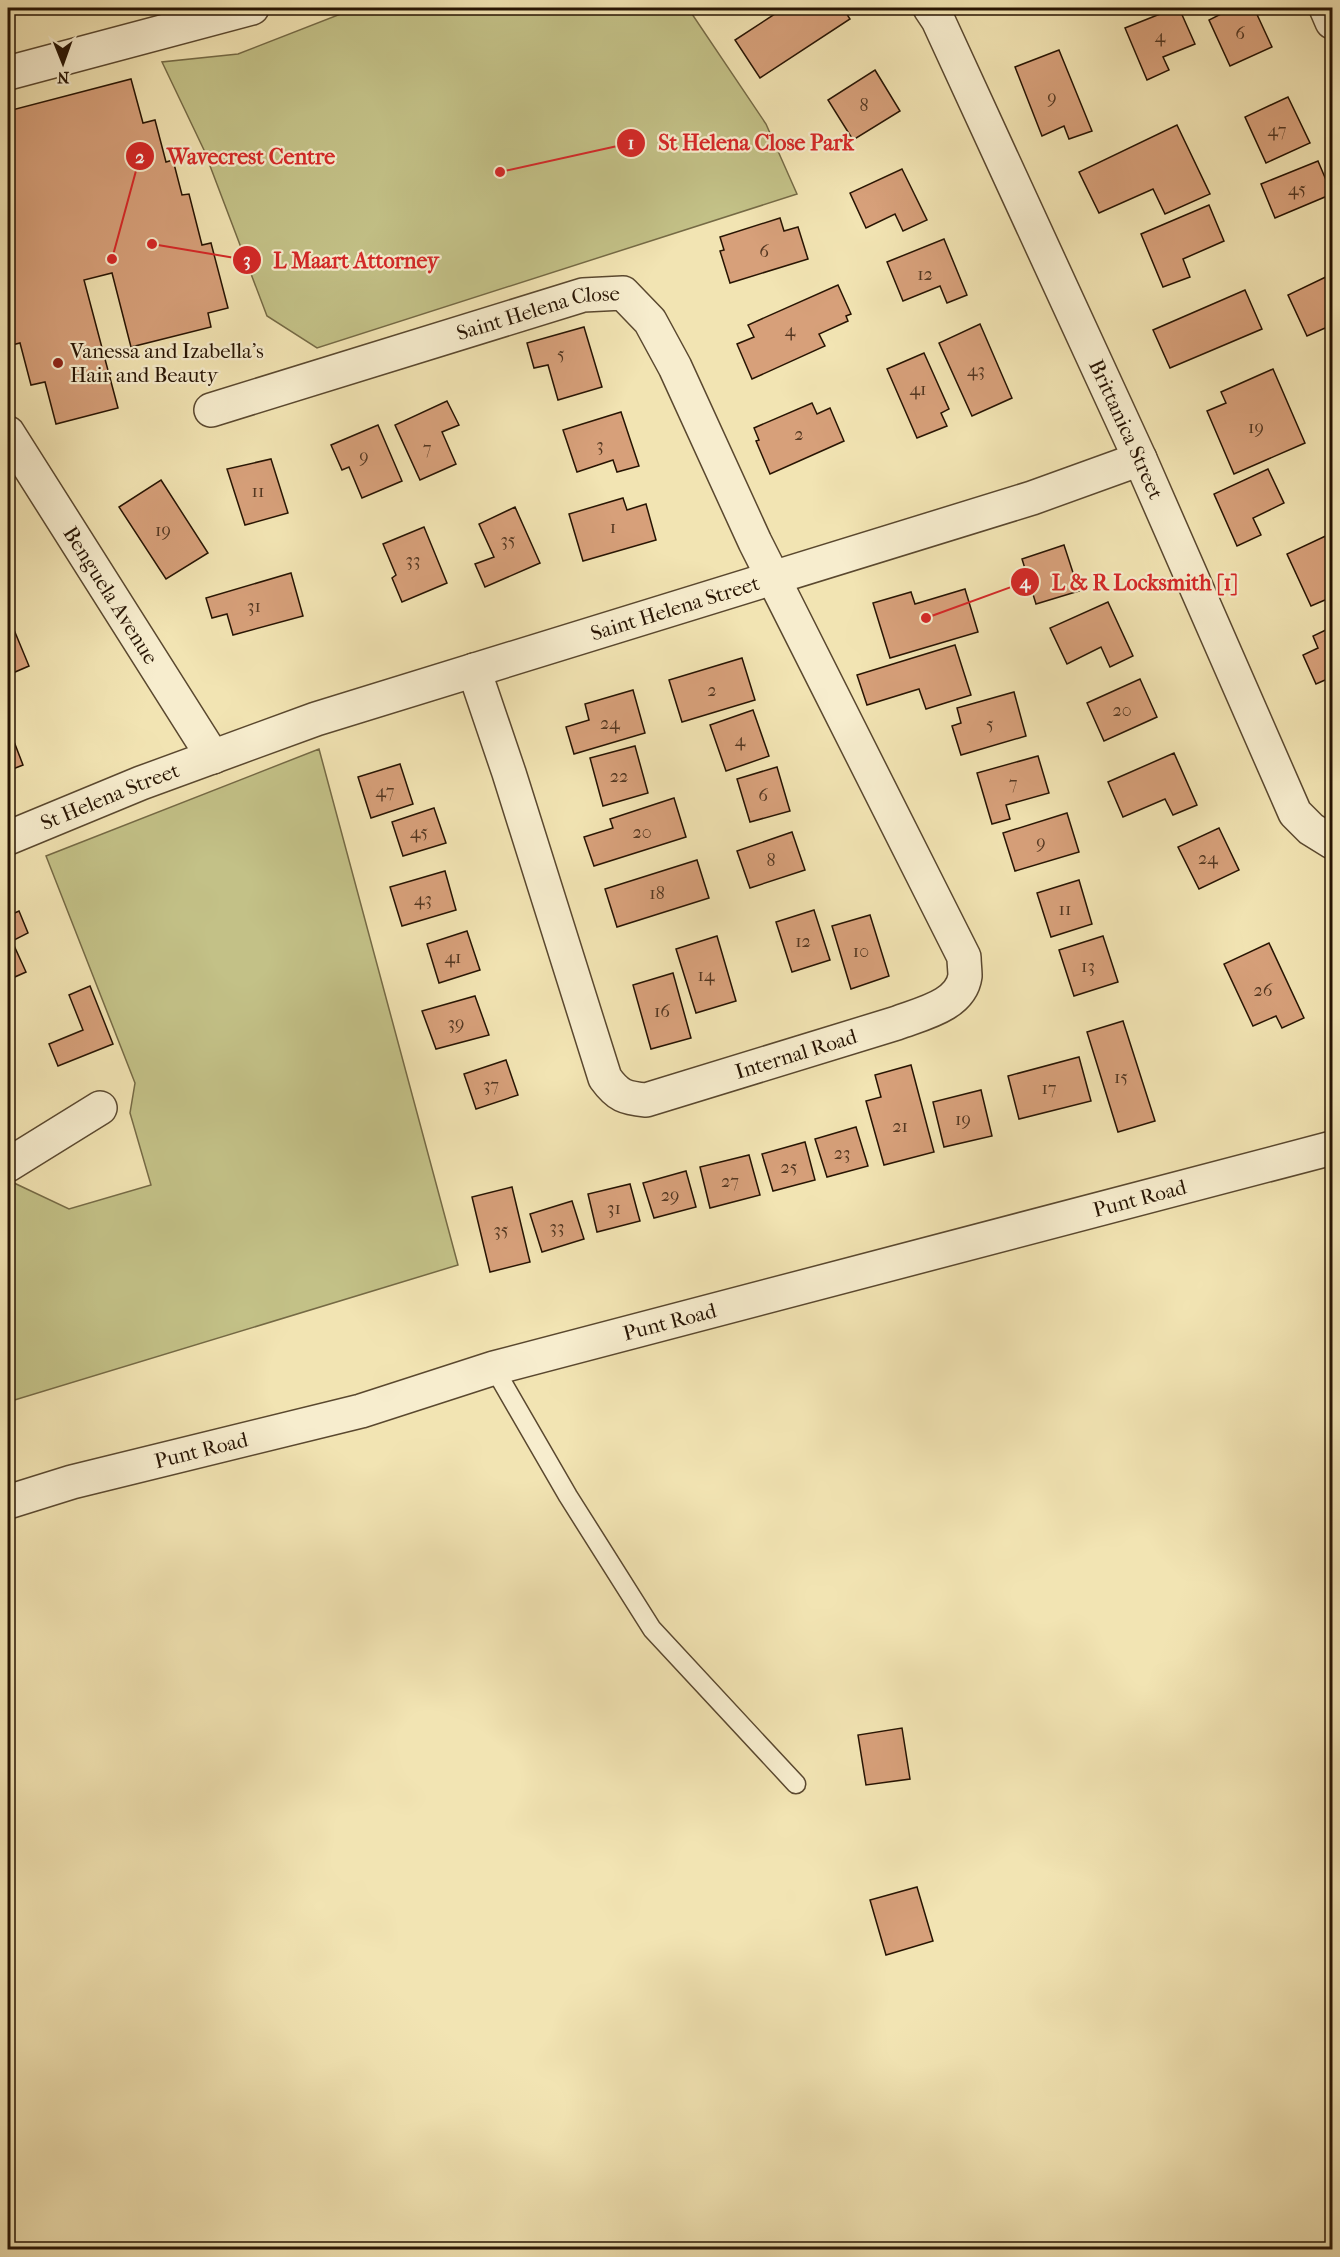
<svg xmlns="http://www.w3.org/2000/svg" width="1340" height="2257" viewBox="0 0 1340 2257" font-family="'IM FELL French Canon',serif">
	<style>
		.green { fill: #c3c187; stroke: #756a45; stroke-width: 1.5 }
		.building { fill: #d7a07a; stroke: #271403; stroke-width: 1.5 }
		.lines { fill: none; stroke-linecap: round; stroke-linejoin: round }
		.lane-casing { stroke: #5a482f; stroke-width: 21 }
		.street-casing { stroke: #5a482f; stroke-width: 36 }
		.lane { stroke: #f7edce; stroke-width: 18 }
		.street { stroke: #f7edce; stroke-width: 33 }
		.poi-dot { fill: #8f2418; stroke: #f7edce; stroke-width: 2 }
		.labels { text-anchor: middle; dominant-baseline: central; stroke-width: 4.5; stroke-linejoin: round; paint-order: stroke }
		.number-label { font-size: 18px; fill: #533721 }
		.street-label { font-size: 21px; fill: #271403; stroke: #f7edce }
		.poi-label { font-size: 21px; fill: #271403; stroke: #f7edce; text-anchor: start }
		.leader { fill: none; stroke: #d62828; stroke-width: 2 }
		.callout-dot { fill: #d62828; stroke: #f7edce; stroke-width: 2 }
		.mark-label { font-size: 18px; text-anchor: middle; font-weight: bold; fill: #fff }
		.callout-label { font-size: 22px; text-anchor: middle; font-weight: bold; fill: #d62828; stroke: #f7edce; stroke-width: 4.5; stroke-linejoin: round; paint-order: stroke }
	</style>
	<rect width="100%" height="100%" fill="#f2e4b3"/>
	<filter id="stains"><feTurbulence type="fractalNoise" baseFrequency=".00333" numOctaves="4"/><feColorMatrix values="0 0 0 0 .2 0 0 0 0 .09 0 0 0 0 .02 0 0 0 .5 -.17"/></filter>
	<radialGradient id="worn" r=".72"><stop offset=".6" stop-color="#630" stop-opacity="0"/><stop offset="1" stop-color="#630" stop-opacity=".3"/></radialGradient>
	<g class="green">
		<path d="M 356,8 L 688,8 L 766,124 L 797,194 L 317,348 L 267,316 L 204,150 L 162,62 L 238,54 Z"/>
		<path d="M 319,749 L 458,1265 L 8,1402 L 8,1188 L 14,1183 L 69,1209 L 151,1185 L 130,1113 L 135,1083 L 46,856 Z"/>
	</g>
	<g class="building">
		<path d="M 784,8 L 843,8 L 850,19 L 760,78 L 735,40 Z"/>
		<path d="M 1175,8 L 1179,8 L 1195,44 L 1163,57 L 1169,70 L 1147,80 L 1125,28 Z"/>
		<path d="M 1216,8 L 1254,8 L 1272,47 L 1230,66 L 1209,20 L 1221,14 Z"/>
		<path d="M 1059,50 L 1092,131 L 1069,139 L 1064,126 L 1042,136 L 1015,67 Z"/>
		<path d="M 875,70 L 900,111 L 853,140 L 828,100 Z"/>
		<path d="M 131,79 L 143,123 L 155,120 L 166,162 L 173,160 L 182,195 L 189,194 L 202,245 L 211,243 L 228,308 L 208,313 L 211,327 L 131,347 L 112,273 L 84,280 L 118,408 L 56,424 L 45,382 L 31,385 L 20,343 L 8,346 L 8,111 Z"/>
		<path d="M 1288,97 L 1310,143 L 1266,163 L 1245,117 Z"/>
		<path d="M 1177,125 L 1210,194 L 1165,214 L 1153,189 L 1099,213 L 1079,172 Z"/>
		<path d="M 1318,161 L 1332,194 L 1275,218 L 1261,184 Z"/>
		<path d="M 902,169 L 927,220 L 903,231 L 895,214 L 866,228 L 850,193 Z"/>
		<path d="M 1209,205 L 1224,241 L 1183,259 L 1190,277 L 1163,287 L 1141,234 Z"/>
		<path d="M 780,218 L 784,231 L 798,227 L 808,259 L 730,283 L 720,251 L 724,250 L 720,237 Z"/>
		<path d="M 944,239 L 967,295 L 947,303 L 940,286 L 903,301 L 887,262 Z"/>
		<path d="M 1332,274 L 1332,325 L 1307,336 L 1288,295 Z"/>
		<path d="M 838,285 L 851,314 L 846,316 L 848,321 L 819,334 L 825,346 L 752,379 L 737,344 L 754,337 L 748,325 Z"/>
		<path d="M 1245,290 L 1262,329 L 1170,368 L 1153,330 Z"/>
		<path d="M 980,324 L 1012,398 L 972,416 L 939,343 Z"/>
		<path d="M 584,327 L 602,387 L 558,400 L 548,365 L 534,368 L 527,343 Z"/>
		<path d="M 924,353 L 949,409 L 941,413 L 947,426 L 917,438 L 887,369 Z"/>
		<path d="M 1273,369 L 1305,443 L 1234,474 L 1207,411 L 1226,403 L 1221,392 Z"/>
		<path d="M 447,401 L 459,425 L 442,432 L 456,464 L 420,480 L 395,425 Z"/>
		<path d="M 812,403 L 817,414 L 830,408 L 844,441 L 770,474 L 756,441 L 759,440 L 754,428 Z"/>
		<path d="M 621,412 L 639,466 L 617,472 L 613,460 L 577,472 L 563,430 Z"/>
		<path d="M 378,425 L 402,481 L 362,498 L 349,467 L 342,470 L 331,445 Z"/>
		<path d="M 271,459 L 288,513 L 245,525 L 227,469 Z"/>
		<path d="M 1268,469 L 1284,503 L 1253,518 L 1261,535 L 1237,546 L 1214,494 Z"/>
		<path d="M 161,480 L 208,553 L 166,579 L 119,507 Z"/>
		<path d="M 623,498 L 627,510 L 646,504 L 656,540 L 583,561 L 569,514 Z"/>
		<path d="M 515,507 L 540,563 L 485,587 L 475,564 L 494,557 L 479,524 Z"/>
		<path d="M 424,527 L 447,583 L 402,602 L 392,578 L 396,575 L 383,544 Z"/>
		<path d="M 1332,533 L 1332,575 L 1326,578 L 1332,591 L 1332,597 L 1311,606 L 1287,554 Z"/>
		<path d="M 1064,545 L 1079,591 L 1036,604 L 1022,559 Z"/>
		<path d="M 291,573 L 303,616 L 233,635 L 227,614 L 212,618 L 206,598 Z"/>
		<path d="M 965,589 L 978,632 L 890,658 L 873,603 L 911,592 L 915,604 Z"/>
		<path d="M 1108,602 L 1133,656 L 1110,667 L 1101,647 L 1067,664 L 1050,628 Z"/>
		<path d="M 12,625 L 29,666 L 8,675 L 8,627 Z"/>
		<path d="M 1332,627 L 1332,677 L 1316,684 L 1303,655 L 1318,648 L 1313,636 Z"/>
		<path d="M 955,645 L 971,695 L 926,709 L 919,689 L 867,705 L 857,675 Z"/>
		<path d="M 742,658 L 755,700 L 682,722 L 669,680 Z"/>
		<path d="M 1140,679 L 1157,717 L 1104,741 L 1087,703 Z"/>
		<path d="M 633,690 L 645,733 L 574,754 L 566,727 L 589,720 L 585,704 Z"/>
		<path d="M 1014,692 L 1026,736 L 961,755 L 952,726 L 961,723 L 957,708 Z"/>
		<path d="M 753,710 L 769,756 L 726,771 L 710,725 Z"/>
		<path d="M 8,726 L 23,765 L 8,771 Z"/>
		<path d="M 635,746 L 648,793 L 603,806 L 590,758 Z"/>
		<path d="M 1174,753 L 1197,805 L 1173,815 L 1165,799 L 1123,817 L 1108,782 Z"/>
		<path d="M 1038,756 L 1049,793 L 1006,805 L 1010,819 L 992,824 L 977,773 Z"/>
		<path d="M 400,764 L 413,804 L 371,818 L 358,777 Z"/>
		<path d="M 777,767 L 790,811 L 750,822 L 737,779 Z"/>
		<path d="M 674,798 L 686,837 L 594,866 L 584,837 L 613,828 L 610,819 Z"/>
		<path d="M 434,808 L 446,843 L 403,856 L 392,822 Z"/>
		<path d="M 1067,813 L 1079,852 L 1015,871 L 1003,833 Z"/>
		<path d="M 1219,828 L 1239,870 L 1199,889 L 1178,847 Z"/>
		<path d="M 792,832 L 805,870 L 750,888 L 737,851 Z"/>
		<path d="M 697,860 L 709,898 L 617,927 L 605,889 Z"/>
		<path d="M 445,871 L 456,910 L 402,926 L 390,887 Z"/>
		<path d="M 1079,880 L 1092,924 L 1051,937 L 1037,893 Z"/>
		<path d="M 814,910 L 830,960 L 792,972 L 776,922 Z"/>
		<path d="M 19,911 L 28,933 L 12,941 L 26,972 L 8,980 L 8,916 Z"/>
		<path d="M 870,915 L 889,976 L 851,989 L 832,926 Z"/>
		<path d="M 467,931 L 480,970 L 439,983 L 427,944 Z"/>
		<path d="M 717,936 L 736,1001 L 696,1013 L 676,949 Z"/>
		<path d="M 1103,936 L 1118,982 L 1074,996 L 1059,950 Z"/>
		<path d="M 1269,943 L 1304,1018 L 1282,1028 L 1276,1016 L 1253,1026 L 1224,964 Z"/>
		<path d="M 673,973 L 691,1038 L 651,1049 L 633,985 Z"/>
		<path d="M 90,986 L 113,1044 L 58,1066 L 49,1044 L 83,1030 L 69,995 Z"/>
		<path d="M 475,996 L 489,1035 L 436,1049 L 422,1011 Z"/>
		<path d="M 1123,1021 L 1155,1121 L 1118,1132 L 1087,1032 Z"/>
		<path d="M 1079,1057 L 1091,1101 L 1019,1119 L 1008,1076 Z"/>
		<path d="M 506,1060 L 518,1095 L 476,1109 L 464,1074 Z"/>
		<path d="M 911,1065 L 934,1152 L 884,1165 L 866,1101 L 881,1097 L 875,1075 Z"/>
		<path d="M 981,1090 L 992,1136 L 944,1147 L 933,1102 Z"/>
		<path d="M 8,1103 L 14,1119 L 8,1121 Z"/>
		<path d="M 856,1127 L 868,1166 L 827,1177 L 815,1139 Z"/>
		<path d="M 805,1142 L 815,1180 L 773,1191 L 762,1154 Z"/>
		<path d="M 749,1155 L 760,1195 L 710,1208 L 700,1167 Z"/>
		<path d="M 686,1171 L 696,1207 L 654,1218 L 643,1183 Z"/>
		<path d="M 630,1184 L 640,1221 L 597,1232 L 588,1194 Z"/>
		<path d="M 512,1187 L 530,1262 L 490,1272 L 472,1197 Z"/>
		<path d="M 572,1201 L 584,1239 L 542,1252 L 530,1214 Z"/>
		<path d="M 902,1728 L 910,1779 L 866,1785 L 858,1735 Z"/>
		<path d="M 917,1887 L 933,1941 L 886,1955 L 870,1900 Z"/>
	</g>
	<g class="lines">
		<defs>
			<path id="lane" d="M 494,1368 L 568,1496 L 652,1629 L 796,1784"/>
			<g id="street">
				<path id="s1" d="M 930,8 L 938,20 L 1140,459 L 1295,813 L 1311,829 L 1332,842"/>
				<path d="M 1326,8 L 1332,22"/>
				<path d="M 8,73 L 252,8"/>
				<path id="s2" d="M 211,410 L 583,295 L 623,293 L 650,321 L 675,367 L 755,542 L 964,957 C 964,963 965,970 965,976 C 961,1006 920,1014 897,1023 L 646,1100 C 625,1098 618,1096 605,1078 L 509,773 L 474,670"/>
				<path id="s3" d="M 8,433 L 213,757"/>
				<path id="s4" d="M 8,838 L 141,783 L 316,719 L 1032,498 L 1140,459"/>
				<path d="M 8,1165 L 100,1108"/>
				<path id="s5" d="M 8,1502 L 72,1482 L 361,1411 L 494,1368 L 1332,1148"/>
			</g>
		</defs>
		<use href="#lane" class="lane-casing"/>
		<use href="#street" class="street-casing"/>
		<use href="#lane" class="lane"/>
		<use href="#street" class="street"/>
	</g>
	<circle class="poi-dot" cx="58" cy="363" r="6"/>
	<g class="labels">
		<g class="number-label">
			<text x="1240" y="33">6</text>
			<text x="1160" y="36">4</text>
			<text x="1052" y="97">9</text>
			<text x="864" y="105">8</text>
			<text x="1277" y="130">47</text>
			<text x="1297" y="189">45</text>
			<text x="764" y="251">6</text>
			<text x="925" y="274">12</text>
			<text x="790" y="330">4</text>
			<text x="561" y="354">5</text>
			<text x="976" y="370">43</text>
			<text x="918" y="389">41</text>
			<text x="1256" y="427">19</text>
			<text x="799" y="434">2</text>
			<text x="600" y="445">3</text>
			<text x="427" y="448">7</text>
			<text x="364" y="456">9</text>
			<text x="258" y="491">11</text>
			<text x="613" y="527">1</text>
			<text x="163" y="530">19</text>
			<text x="508" y="540">35</text>
			<text x="413" y="560">33</text>
			<text x="254" y="606">31</text>
			<text x="712" y="690">2</text>
			<text x="1122" y="710">20</text>
			<text x="610" y="723">24</text>
			<text x="990" y="724">5</text>
			<text x="740" y="740">4</text>
			<text x="619" y="776">22</text>
			<text x="1013" y="783">7</text>
			<text x="385" y="791">47</text>
			<text x="763" y="795">6</text>
			<text x="419" y="832">45</text>
			<text x="642" y="832">20</text>
			<text x="1041" y="842">9</text>
			<text x="1208" y="858">24</text>
			<text x="771" y="860">8</text>
			<text x="657" y="893">18</text>
			<text x="423" y="899">43</text>
			<text x="1065" y="909">11</text>
			<text x="803" y="941">12</text>
			<text x="861" y="951">10</text>
			<text x="453" y="957">41</text>
			<text x="1088" y="966">13</text>
			<text x="706" y="975">14</text>
			<text x="1263" y="990">26</text>
			<text x="662" y="1011">16</text>
			<text x="456" y="1023">39</text>
			<text x="1121" y="1077">15</text>
			<text x="491" y="1085">37</text>
			<text x="1049" y="1088">17</text>
			<text x="963" y="1119">19</text>
			<text x="900" y="1126">21</text>
			<text x="842" y="1153">23</text>
			<text x="789" y="1167">25</text>
			<text x="730" y="1181">27</text>
			<text x="670" y="1195">29</text>
			<text x="614" y="1208">31</text>
			<text x="557" y="1227">33</text>
			<text x="501" y="1230">35</text>
		</g>
		<g class="street-label">
			<text stroke="none"><textPath href="#s2" startOffset="342">Saint Helena Close</textPath></text>
			<text stroke="none"><textPath href="#s1" startOffset="465">Brittanica Street</textPath></text>
			<text stroke="none"><textPath href="#s3" startOffset="192">Benguela Avenue</textPath></text>
			<text stroke="none"><textPath href="#s4" startOffset="706">Saint Helena Street</textPath></text>
			<text stroke="none"><textPath href="#s4" startOffset="110">St Helena Street</textPath></text>
			<text transform="translate(796 1054) rotate(-17)">Internal Road</text>
			<text stroke="none"><textPath href="#s5" startOffset="1172">Punt Road</textPath></text>
			<text stroke="none"><textPath href="#s5" startOffset="686">Punt Road</textPath></text>
			<text stroke="none"><textPath href="#s5" startOffset="200">Punt Road</textPath></text>
		</g>
		<g class="poi-label">
			<text x="70" y="351">Vanessa and Izabella's<tspan x="70" dy="24">Hair and Beauty</tspan></text>
		</g>
	</g>
	<path class="leader" d="M500 172L631 143M112 259L140 156M152 244L247 260M926 618L1025 582"/>
	<g class="callout-dot">
		<circle cx="500" cy="172" r="6"/>
		<circle cx="112" cy="259" r="6"/>
		<circle cx="152" cy="244" r="6"/>
		<circle cx="926" cy="618" r="6"/>
		<circle cx="631" cy="143" r="15"/>
		<circle cx="140" cy="156" r="15"/>
		<circle cx="247" cy="260" r="15"/>
		<circle cx="1025" cy="582" r="15"/>
	</g>
	<g class="mark-label">
		<text x="631" y="149">1</text>
		<text x="140" y="163">2</text>
		<text x="247" y="266">3</text>
		<text x="1025" y="588">4</text>
	</g>
	<g class="callout-label">
		<text x="756" y="150">St Helena Close Park</text>
		<text x="251" y="164">Wavecrest Centre</text>
		<text x="356" y="268">L Maart Attorney</text>
		<text x="1145" y="590">L &amp; R Locksmith [1]</text>
	</g>
	<rect width="1340" height="2257" fill="none" stroke="#f2e4b3" stroke-width="30"/>
	<rect x="9" y="9" width="1322" height="2239" fill="none" stroke="#271403" stroke-width="3"/>
	<rect x="15" y="15" width="1310" height="2227" fill="none" stroke="#271403" stroke-width="1.5"/>
	<g transform="translate(63 63) rotate(179)" stroke="#f7edce" stroke-width="4.5" paint-order="stroke">
	<path d="M0-4.5L10 22L0 15L-10 22Z" fill="#271403"/>
	<text y="-9" font-size="16" font-weight="bold" text-anchor="middle" fill="#271403">N</text>
	</g>
	<rect width="100%" height="100%" filter="url(#stains)"/>
	<rect width="100%" height="100%" fill="url(#worn)"/>
</svg>
